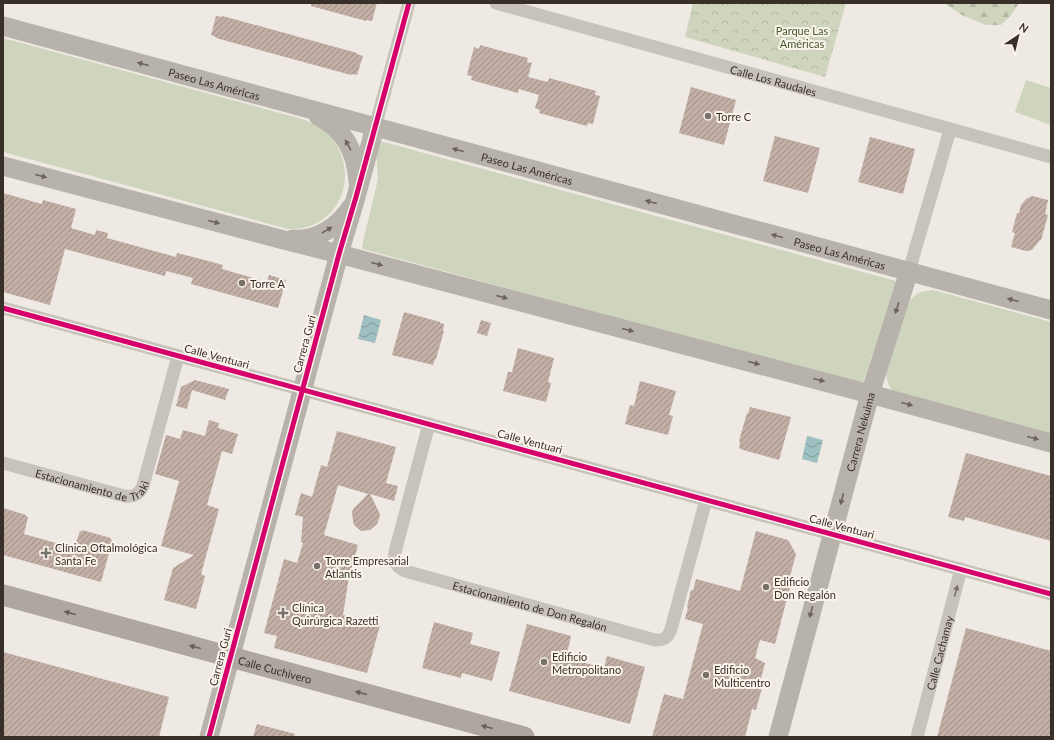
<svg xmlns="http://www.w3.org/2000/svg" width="1054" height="740" viewBox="0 0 1054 740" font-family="Lato,sans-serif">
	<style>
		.grass { fill: #cfd4bd }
		.forest { fill: url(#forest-firs) }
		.park { fill: url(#park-crowns) }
		.water { fill: url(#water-waves) }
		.building { fill: url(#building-hatch) }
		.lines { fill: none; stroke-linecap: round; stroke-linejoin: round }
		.street { stroke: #c8c2bc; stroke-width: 13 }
		.secondary { stroke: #b8b2ac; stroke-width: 19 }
		.primary { stroke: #ada6a1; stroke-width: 21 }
		.cycleway-casing { stroke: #faf4eb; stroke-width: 8 }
		.cycleway { stroke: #d6006c; stroke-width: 5 }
		.oneway { fill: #6c635d }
		.oneway2 { fill: #79716b }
		.oneway3 { fill: #675f59 }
		.poi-dot { fill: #78706a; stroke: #faf4eb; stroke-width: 1.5 }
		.labels { text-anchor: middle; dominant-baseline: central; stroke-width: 4; stroke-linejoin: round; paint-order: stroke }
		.park-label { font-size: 11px; fill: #47582c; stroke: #faf4eb }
		.street-label { font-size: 11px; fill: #392f29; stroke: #faf4eb }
		.poi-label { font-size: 11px; fill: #392f29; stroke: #faf4eb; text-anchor: start }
	</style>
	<defs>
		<pattern id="forest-firs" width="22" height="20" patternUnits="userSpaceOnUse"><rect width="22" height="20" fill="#cfd4bd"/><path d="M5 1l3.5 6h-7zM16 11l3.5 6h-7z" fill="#b2b6a2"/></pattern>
		<pattern id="park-crowns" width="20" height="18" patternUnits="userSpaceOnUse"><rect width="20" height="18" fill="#cfd4bd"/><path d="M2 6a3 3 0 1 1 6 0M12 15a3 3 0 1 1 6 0" fill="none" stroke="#b2b6a2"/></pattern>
		<pattern id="water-waves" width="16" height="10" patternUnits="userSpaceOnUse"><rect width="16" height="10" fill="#9ec0c0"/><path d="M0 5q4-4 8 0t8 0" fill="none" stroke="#829c9c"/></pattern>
		<pattern id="building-hatch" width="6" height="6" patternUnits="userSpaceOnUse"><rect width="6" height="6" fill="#c2aea4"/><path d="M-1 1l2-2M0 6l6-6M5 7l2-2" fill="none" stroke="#9f8e86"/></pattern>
	</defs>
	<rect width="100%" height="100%" fill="#eee9e3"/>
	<g class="grass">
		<path d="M 3,38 L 302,119 C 367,140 355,231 288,229 L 3,152 Z"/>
		<path d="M 1026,80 L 1051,88 L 1051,125 L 1015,112 Z"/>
		<path d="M 380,141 L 896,281 L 863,383 L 859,384 L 363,249 L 362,246 L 378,179 L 376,152 Z"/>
		<path d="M 933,290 L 1051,322 L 1051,436 L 893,392 C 889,387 887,381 886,374 L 907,306 C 912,295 921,290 933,290 Z"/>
	</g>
	<path class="forest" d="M 944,3 L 1019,3 L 1011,15 L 1001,25 L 986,25 L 962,15 Z"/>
	<path class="park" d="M 693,3 L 846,3 L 825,77 L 685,37 Z"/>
	<g class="water">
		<path d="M 364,315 L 381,320 L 375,343 L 358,339 Z"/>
		<path d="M 807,436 L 823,440 L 817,463 L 802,459 Z"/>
	</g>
	<g class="building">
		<path d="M 311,3 L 377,3 L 372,21 L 366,20 L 366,21 L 311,6 Z"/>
		<path d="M 216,16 L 222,17 L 222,16 L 230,18 L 357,53 L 357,54 L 363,56 L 357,75 L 352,74 L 351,75 L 216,38 L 216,37 L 211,35 Z"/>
		<path d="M 480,45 L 528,58 L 527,62 L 532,63 L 528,77 L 548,82 L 549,78 L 596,91 L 595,95 L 600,96 L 593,124 L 588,123 L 587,126 L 539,113 L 540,110 L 535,108 L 539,95 L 519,89 L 518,93 L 471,80 L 472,76 L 467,75 L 474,47 L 479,49 Z"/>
		<path d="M 691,87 L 736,100 L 724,145 L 679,133 Z"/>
		<path d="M 775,136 L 820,148 L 808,193 L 763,181 Z"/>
		<path d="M 870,137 L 915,149 L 903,194 L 858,182 Z"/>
		<path d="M 3,193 L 42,204 L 43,200 L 76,209 L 71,228 L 95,235 L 96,230 L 108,233 L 107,238 L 176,257 L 177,253 L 201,259 L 223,265 L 222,269 L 267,282 L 269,275 L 286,280 L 278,308 L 191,284 L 193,278 L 166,271 L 165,276 L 65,249 L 50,305 L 3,292 Z"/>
		<path d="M 1032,196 L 1048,200 L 1045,214 L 1048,215 L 1041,240 L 1040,240 L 1032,250 L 1026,251 L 1011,247 L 1015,233 L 1012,232 L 1017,213 L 1019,213 L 1021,205 L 1026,199 Z"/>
		<path d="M 404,312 L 440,322 L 440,323 L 444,324 L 443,331 L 444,331 L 436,359 L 435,359 L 433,365 L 392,355 Z"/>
		<path d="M 481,320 L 491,323 L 487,336 L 477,333 Z"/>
		<path d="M 518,348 L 554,358 L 548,382 L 551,383 L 546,402 L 503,391 L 508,372 L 512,372 Z"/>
		<path d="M 195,380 L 229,389 L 225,400 L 192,390 L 187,409 L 176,406 L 181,387 Z"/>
		<path d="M 640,381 L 676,391 L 669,415 L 673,416 L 668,435 L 625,424 L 630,405 L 634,406 Z"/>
		<path d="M 750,407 L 791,417 L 779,460 L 743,450 L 739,448 L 740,442 L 739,441 L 747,413 L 748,414 Z"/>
		<path d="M 209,420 L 219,423 L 218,428 L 238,434 L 232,454 L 222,451 L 207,505 L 219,509 L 201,574 L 205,576 L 196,609 L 164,600 L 173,568 L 194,555 L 161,546 L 179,481 L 155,474 L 166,435 L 180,439 L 183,430 L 205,436 Z"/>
		<path d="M 337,431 L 396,447 L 386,483 L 398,486 L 394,501 L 370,494 L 379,512 L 380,516 L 377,524 L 370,530 L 361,531 L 354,525 L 353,521 L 352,512 L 354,508 L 368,494 L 338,485 L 324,535 L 358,545 L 351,570 L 350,570 L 343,615 L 380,625 L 367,673 L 274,648 L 277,636 L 264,633 L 284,559 L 297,563 L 303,543 L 301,542 L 303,517 L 295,515 L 301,493 L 312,497 L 321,465 L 327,467 Z"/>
		<path d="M 966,453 L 1051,476 L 1051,541 L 965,517 L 964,521 L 948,517 Z"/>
		<path d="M 3,508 L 26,515 L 26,516 L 28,517 L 24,534 L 74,548 L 80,531 L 82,532 L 82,530 L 111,538 L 110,539 L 112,540 L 111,546 L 101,582 L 3,555 Z"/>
		<path d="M 756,531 L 788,540 L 796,554 L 790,576 L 793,576 L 775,644 L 760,640 L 755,658 L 765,663 L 760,683 L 763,684 L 756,710 L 752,709 L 745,737 L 652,737 L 664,694 L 683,699 L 703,624 L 685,619 L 688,608 L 687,607 L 691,590 L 693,591 L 696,579 L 740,591 Z"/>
		<path d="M 434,622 L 473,633 L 470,644 L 500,652 L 492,681 L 462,673 L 461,678 L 422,668 Z"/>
		<path d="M 527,624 L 571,636 L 566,658 L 604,668 L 607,656 L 645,667 L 630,724 L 509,691 Z"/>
		<path d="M 966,628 L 1051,651 L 1051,737 L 937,737 Z"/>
		<path d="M 3,652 L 169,697 L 159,737 L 3,737 Z"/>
		<path d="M 257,724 L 295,734 L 294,737 L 253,737 Z"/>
	</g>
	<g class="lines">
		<g class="street">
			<path id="s1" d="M 496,3 L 1051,157"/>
			<path d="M 375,127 L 409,3"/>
			<path d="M 909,271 L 950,130"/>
			<path d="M 3,308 L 1051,594"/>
			<path id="s2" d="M 429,424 L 395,552 C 393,563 396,566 405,571 L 655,640 C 664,640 668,638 671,629 L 706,500"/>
			<path id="s3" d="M 3,463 L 124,496 C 133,497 139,495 143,486 L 178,356"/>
			<path id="s4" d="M 917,737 L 961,569"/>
		</g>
		<g class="secondary">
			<path id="s5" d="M 3,26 L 1051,310"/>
			<path d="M 318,116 C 345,130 356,152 358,182"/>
			<path d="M 3,166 L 276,238 L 339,254 L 870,394 L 1051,443"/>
			<path d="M 293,239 C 318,241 338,226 351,207"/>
			<path d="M 209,737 L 339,254 L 356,197 L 375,127"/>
			<path id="s6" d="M 778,737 L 870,394 L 909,271"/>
		</g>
		<path class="primary" id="s7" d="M 3,595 L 524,737"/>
		<defs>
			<g id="cycleway">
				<path d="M 3,308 L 1051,594"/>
				<path d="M 209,737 L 339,254 L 356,197 L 409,3"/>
			</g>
		</defs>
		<use href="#cycleway" class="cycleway-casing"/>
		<use href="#cycleway" class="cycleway"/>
	</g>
	<defs><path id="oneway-solid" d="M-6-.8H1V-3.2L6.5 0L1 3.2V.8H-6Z"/></defs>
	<g class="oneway">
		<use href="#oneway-solid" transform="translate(143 64) rotate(-165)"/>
		<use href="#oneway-solid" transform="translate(348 145) rotate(-119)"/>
		<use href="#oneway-solid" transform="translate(458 150) rotate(-165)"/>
		<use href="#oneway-solid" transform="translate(41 176) rotate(15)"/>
		<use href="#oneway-solid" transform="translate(651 202) rotate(-165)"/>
		<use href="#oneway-solid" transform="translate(214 222) rotate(15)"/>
		<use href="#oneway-solid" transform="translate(327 230) rotate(-31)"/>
		<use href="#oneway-solid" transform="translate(777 236) rotate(-165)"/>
		<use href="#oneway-solid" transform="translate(377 264) rotate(15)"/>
		<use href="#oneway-solid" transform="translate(502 297) rotate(15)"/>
		<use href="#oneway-solid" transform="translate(1013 300) rotate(-165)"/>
		<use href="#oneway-solid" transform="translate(897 308) rotate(108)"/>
		<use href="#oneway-solid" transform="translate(628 330) rotate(15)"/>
		<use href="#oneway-solid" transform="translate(754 363) rotate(15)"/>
		<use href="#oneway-solid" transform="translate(819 380) rotate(14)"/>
		<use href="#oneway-solid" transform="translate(907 404) rotate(15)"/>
		<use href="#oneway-solid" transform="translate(1033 438) rotate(15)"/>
		<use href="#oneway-solid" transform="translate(842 499) rotate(105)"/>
		<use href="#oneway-solid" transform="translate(811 612) rotate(105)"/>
	</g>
	<use class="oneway2" href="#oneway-solid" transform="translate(956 591) rotate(-75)"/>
	<g class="oneway3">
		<use href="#oneway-solid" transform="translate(70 613) rotate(-165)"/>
		<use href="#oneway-solid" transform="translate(195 647) rotate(-165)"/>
		<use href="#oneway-solid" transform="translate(361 693) rotate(-165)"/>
		<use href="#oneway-solid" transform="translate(487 727) rotate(-165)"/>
	</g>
	<g class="poi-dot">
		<circle cx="708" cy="116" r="4"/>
		<circle cx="242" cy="283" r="4"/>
		<path d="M44 547h4v4h4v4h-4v4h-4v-4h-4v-4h4z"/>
		<circle cx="317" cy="566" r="4"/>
		<circle cx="766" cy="587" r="4"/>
		<path d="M281 607h4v4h4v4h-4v4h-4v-4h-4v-4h4z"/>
		<circle cx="544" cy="662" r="4"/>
		<circle cx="706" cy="675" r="4"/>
	</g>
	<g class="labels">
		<g class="park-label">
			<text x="802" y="30">Parque Las<tspan x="802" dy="13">Américas</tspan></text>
		</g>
		<g class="street-label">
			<text stroke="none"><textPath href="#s1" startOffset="288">Calle Los Raudales</textPath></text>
			<text stroke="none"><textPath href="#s5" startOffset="219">Paseo Las Américas</textPath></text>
			<text stroke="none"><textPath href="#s5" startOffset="543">Paseo Las Américas</textPath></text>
			<text stroke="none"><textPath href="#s5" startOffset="867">Paseo Las Américas</textPath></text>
			<text transform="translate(304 344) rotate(-75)">Carrera Guri</text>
			<text transform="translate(217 356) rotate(15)">Calle Ventuari</text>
			<text stroke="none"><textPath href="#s6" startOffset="316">Carrera Nekuima</textPath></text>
			<text transform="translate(530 441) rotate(15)">Calle Ventuari</text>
			<text stroke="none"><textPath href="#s3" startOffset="94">Estacionamiento de Traki</textPath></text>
			<text transform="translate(842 526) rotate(15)">Calle Ventuari</text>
			<text stroke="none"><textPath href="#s2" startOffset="286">Estacionamiento de Don Regalón</textPath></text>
			<text stroke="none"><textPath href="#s4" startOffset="87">Calle Cachamay</textPath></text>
			<text transform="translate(220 657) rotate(-75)">Carrera Guri</text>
			<text stroke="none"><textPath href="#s7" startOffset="282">Calle Cuchivero</textPath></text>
		</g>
		<g class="poi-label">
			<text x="716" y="116">Torre C</text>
			<text x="250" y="283">Torre A</text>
			<text x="55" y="547">Clínica Oftalmológica<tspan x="55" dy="13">Santa Fe</tspan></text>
			<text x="325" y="560">Torre Empresarial<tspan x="325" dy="13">Atlantis</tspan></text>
			<text x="774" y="581">Edificio<tspan x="774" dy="13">Don Regalón</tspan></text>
			<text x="292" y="607">Clínica<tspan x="292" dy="13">Quirúrgica Razetti</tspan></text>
			<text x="552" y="656">Edificio<tspan x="552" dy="13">Metropolitano</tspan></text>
			<text x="714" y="669">Edificio<tspan x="714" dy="13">Multicentro</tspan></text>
		</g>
	</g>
	<rect width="1054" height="740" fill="none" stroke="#392f29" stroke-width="8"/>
	<g transform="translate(1018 36) rotate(35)" stroke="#faf4eb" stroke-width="3" paint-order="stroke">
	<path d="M0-3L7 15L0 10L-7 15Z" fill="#392f29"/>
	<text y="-6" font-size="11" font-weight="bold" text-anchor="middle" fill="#392f29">N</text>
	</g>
</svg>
